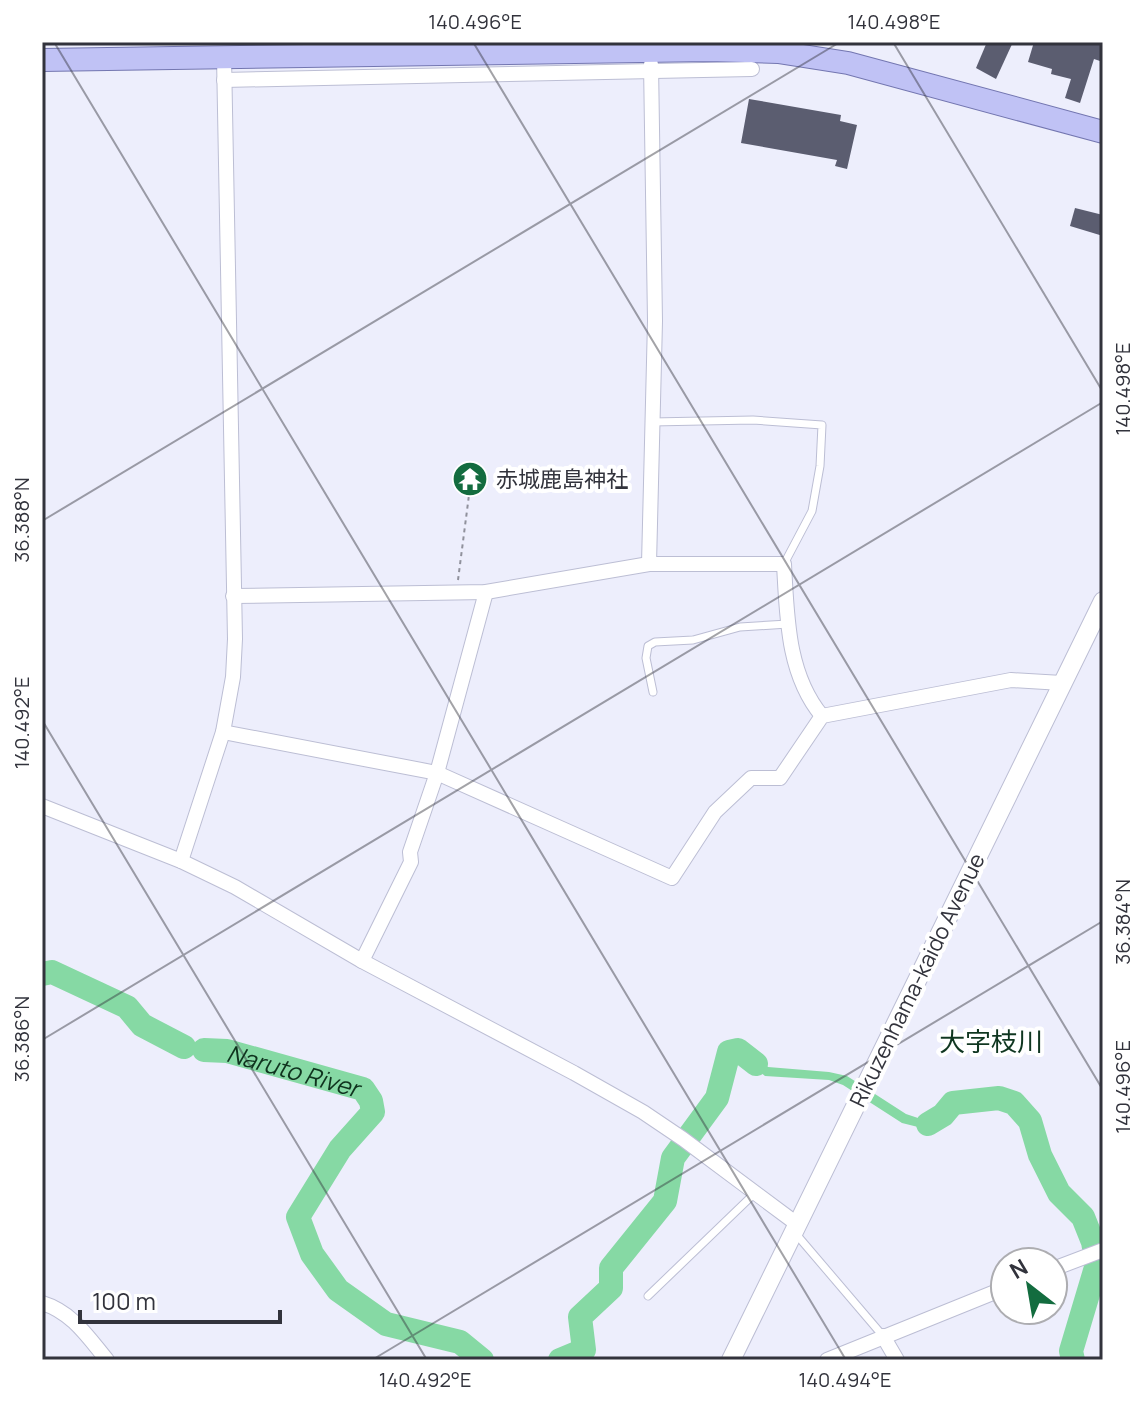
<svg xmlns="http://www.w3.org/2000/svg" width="1145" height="1402" viewBox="0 0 1145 1402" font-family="Manrope,'Noto Sans JP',sans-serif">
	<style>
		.water { fill: #86d9a4 }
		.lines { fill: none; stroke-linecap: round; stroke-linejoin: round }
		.river { stroke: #86d9a4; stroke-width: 24 }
		.building { fill: #5b5d70 }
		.service-casing { stroke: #bcbed4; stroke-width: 9 }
		.minor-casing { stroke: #bcbed4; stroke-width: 16 }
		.secondary-casing { stroke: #bcbed4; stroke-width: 20 }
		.primary-casing { stroke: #7376b0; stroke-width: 24 }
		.path { stroke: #90919c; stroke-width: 2; stroke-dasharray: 4 4; stroke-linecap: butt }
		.service { stroke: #fff; stroke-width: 7 }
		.minor { stroke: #fff; stroke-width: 14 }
		.secondary { stroke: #fff; stroke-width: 18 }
		.primary { stroke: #c0c2f5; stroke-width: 22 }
		.ticks { fill: none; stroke: #32333c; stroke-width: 2; stroke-opacity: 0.45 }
		.labels { text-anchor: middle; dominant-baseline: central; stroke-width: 8; stroke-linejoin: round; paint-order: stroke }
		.poi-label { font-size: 22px; fill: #32333c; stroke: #fff; text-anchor: start }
		.street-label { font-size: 22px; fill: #32333c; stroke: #fff }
		.water-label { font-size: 24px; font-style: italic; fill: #0f331e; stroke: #fff }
		.quarter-label { font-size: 26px; fill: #0f3620; stroke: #fff }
		.neatline { fill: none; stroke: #32333c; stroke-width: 3 }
		.ticks-label { font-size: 20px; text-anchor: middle; fill: #32333c }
	</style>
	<rect width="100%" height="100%" fill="#edeefc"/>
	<path class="water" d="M 739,1046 L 768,1067 L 829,1072 L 847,1076 L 906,1114 L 927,1121 L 941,1112 L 950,1100 L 955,1107 L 946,1118 L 926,1129 L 902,1123 L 843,1085 L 829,1080 L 765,1076 L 738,1054 L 732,1055 L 726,1049 Z"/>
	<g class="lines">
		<g class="river">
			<path d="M 42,974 L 52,972 L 127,1007 L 142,1025 L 184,1047"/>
			<path id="s1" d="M 204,1050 L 227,1051 L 363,1089 L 371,1101 L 373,1112 L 340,1149 L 298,1217 L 312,1254 L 338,1290 L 386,1324 L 460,1342 L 482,1360"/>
			<path d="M 928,1124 L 943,1115 L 953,1103 L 999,1098 L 1014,1103 L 1030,1121 L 1040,1155 L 1059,1193 L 1083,1217 L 1093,1242 L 1097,1264 L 1071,1351 L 1073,1360"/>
			<path d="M 560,1360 L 584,1350 L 580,1317 L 611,1288 L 611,1268 L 665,1201 L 673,1158 L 717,1098 L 729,1052 L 738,1050 L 756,1064"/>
		</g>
	</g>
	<g class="building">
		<path d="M 987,42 L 1013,42 L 996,79 L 976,68 Z"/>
		<path d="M 1034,42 L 1103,42 L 1103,62 L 1094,59 L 1080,103 L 1065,98 L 1071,79 L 1051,74 L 1052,69 L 1028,62 Z"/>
		<path d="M 749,99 L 841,115 L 840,121 L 857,125 L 847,169 L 835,166 L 837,160 L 741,143 Z"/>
		<path d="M 1075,208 L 1103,215 L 1103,236 L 1070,226 Z"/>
	</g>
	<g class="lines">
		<defs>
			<g id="service">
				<path d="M 652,422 L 753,420 L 822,425 L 820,466 L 812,511 L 784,564"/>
				<path d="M 653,692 L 646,658 L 648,646 L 655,642 L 693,640 L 740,627 L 788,624"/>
				<path d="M 796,1234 L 883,1336"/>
				<path d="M 648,1296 L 755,1193"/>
			</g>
			<g id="minor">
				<path d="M 224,80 L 752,69"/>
				<path d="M 649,564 L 655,321 L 651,64"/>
				<path d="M 233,596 L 486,592 L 649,564 L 784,564 C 787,616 787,674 822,716"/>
				<path d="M 223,732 L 437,773 L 672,878 L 715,812 L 751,778 L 780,778 L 822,716 L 1011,680 L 1062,683"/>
				<path d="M 42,806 L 181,861 L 235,887 L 362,961 L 574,1073 L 643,1112 L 683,1139 L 797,1224"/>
				<path d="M 181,861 L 223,732 L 233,677 L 235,639 L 224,57"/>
				<path d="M 362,961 L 411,862 L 410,852 L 437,773 L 486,592"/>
				<path d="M 1053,1269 L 1103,1250"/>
				<path d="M 42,1303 C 72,1312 88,1337 107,1360"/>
				<path d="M 883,1336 L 897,1360"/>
				<path d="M 827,1360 L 1005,1288"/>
			</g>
			<path id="secondary" d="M 731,1360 L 1103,601"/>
			<path id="primary" d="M 42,60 L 708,50 L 778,52 L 848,63 L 1103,132"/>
		</defs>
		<use href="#service" class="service-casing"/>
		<use href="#minor" class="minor-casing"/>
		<use href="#secondary" class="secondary-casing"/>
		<use href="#primary" class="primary-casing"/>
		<path class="path" d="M 458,580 L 469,495"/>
		<use href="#service" class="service"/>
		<use href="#minor" class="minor"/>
		<use href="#secondary" class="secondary"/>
		<use href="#primary" class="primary"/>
	</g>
	<path class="ticks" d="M 54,42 L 846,1360M 473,42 L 1103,1090M 893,42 L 1103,392M 42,521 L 840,42M 42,720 L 427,1360M 42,1040 L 1103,402M 372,1360 L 1103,921"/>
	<defs>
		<symbol id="temple-disc" viewBox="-11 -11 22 22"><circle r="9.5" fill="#136c3f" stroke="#fff"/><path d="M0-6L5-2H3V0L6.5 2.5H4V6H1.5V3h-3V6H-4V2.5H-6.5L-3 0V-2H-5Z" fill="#fff"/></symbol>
	</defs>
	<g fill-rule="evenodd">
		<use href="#temple-disc" x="450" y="459" width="40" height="40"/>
	</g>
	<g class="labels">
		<g class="poi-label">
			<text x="496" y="479">赤城鹿島神社</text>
		</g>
		<g class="street-label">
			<text transform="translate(917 980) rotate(-64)">Rikuzenhama-kaido Avenue</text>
		</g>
		<g class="water-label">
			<text stroke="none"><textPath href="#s1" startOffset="92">Naruto River</textPath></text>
		</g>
		<g class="quarter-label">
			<text x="991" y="1041">大字枝川</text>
		</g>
	</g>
	<rect width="1145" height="1402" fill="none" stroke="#ffffff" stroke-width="88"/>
	<g transform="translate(1029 1286) rotate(329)"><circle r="38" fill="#ffffff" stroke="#adadb1" stroke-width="2"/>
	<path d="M0-6L14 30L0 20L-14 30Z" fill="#136c3f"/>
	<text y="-12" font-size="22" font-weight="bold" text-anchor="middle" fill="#32333c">N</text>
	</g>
	<path d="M80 1310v12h200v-12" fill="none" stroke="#32333c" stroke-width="4"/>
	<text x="92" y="1310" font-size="24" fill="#32333c" stroke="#ffffff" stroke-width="6" paint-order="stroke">100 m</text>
	<rect x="44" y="44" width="1057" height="1314" class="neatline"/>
	<g class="ticks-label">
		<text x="475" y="29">140.496°E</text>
		<text x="894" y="29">140.498°E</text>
		<text transform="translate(1123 389) rotate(-90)" y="7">140.498°E</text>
		<text transform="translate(22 520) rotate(-90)" y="7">36.388°N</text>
		<text transform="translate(22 723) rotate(-90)" y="7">140.492°E</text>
		<text transform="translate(1123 922) rotate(-90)" y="7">36.384°N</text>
		<text transform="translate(22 1039) rotate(-90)" y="7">36.386°N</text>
		<text transform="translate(1123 1087) rotate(-90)" y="7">140.496°E</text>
		<text x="425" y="1387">140.492°E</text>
		<text x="845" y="1387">140.494°E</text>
	</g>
</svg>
